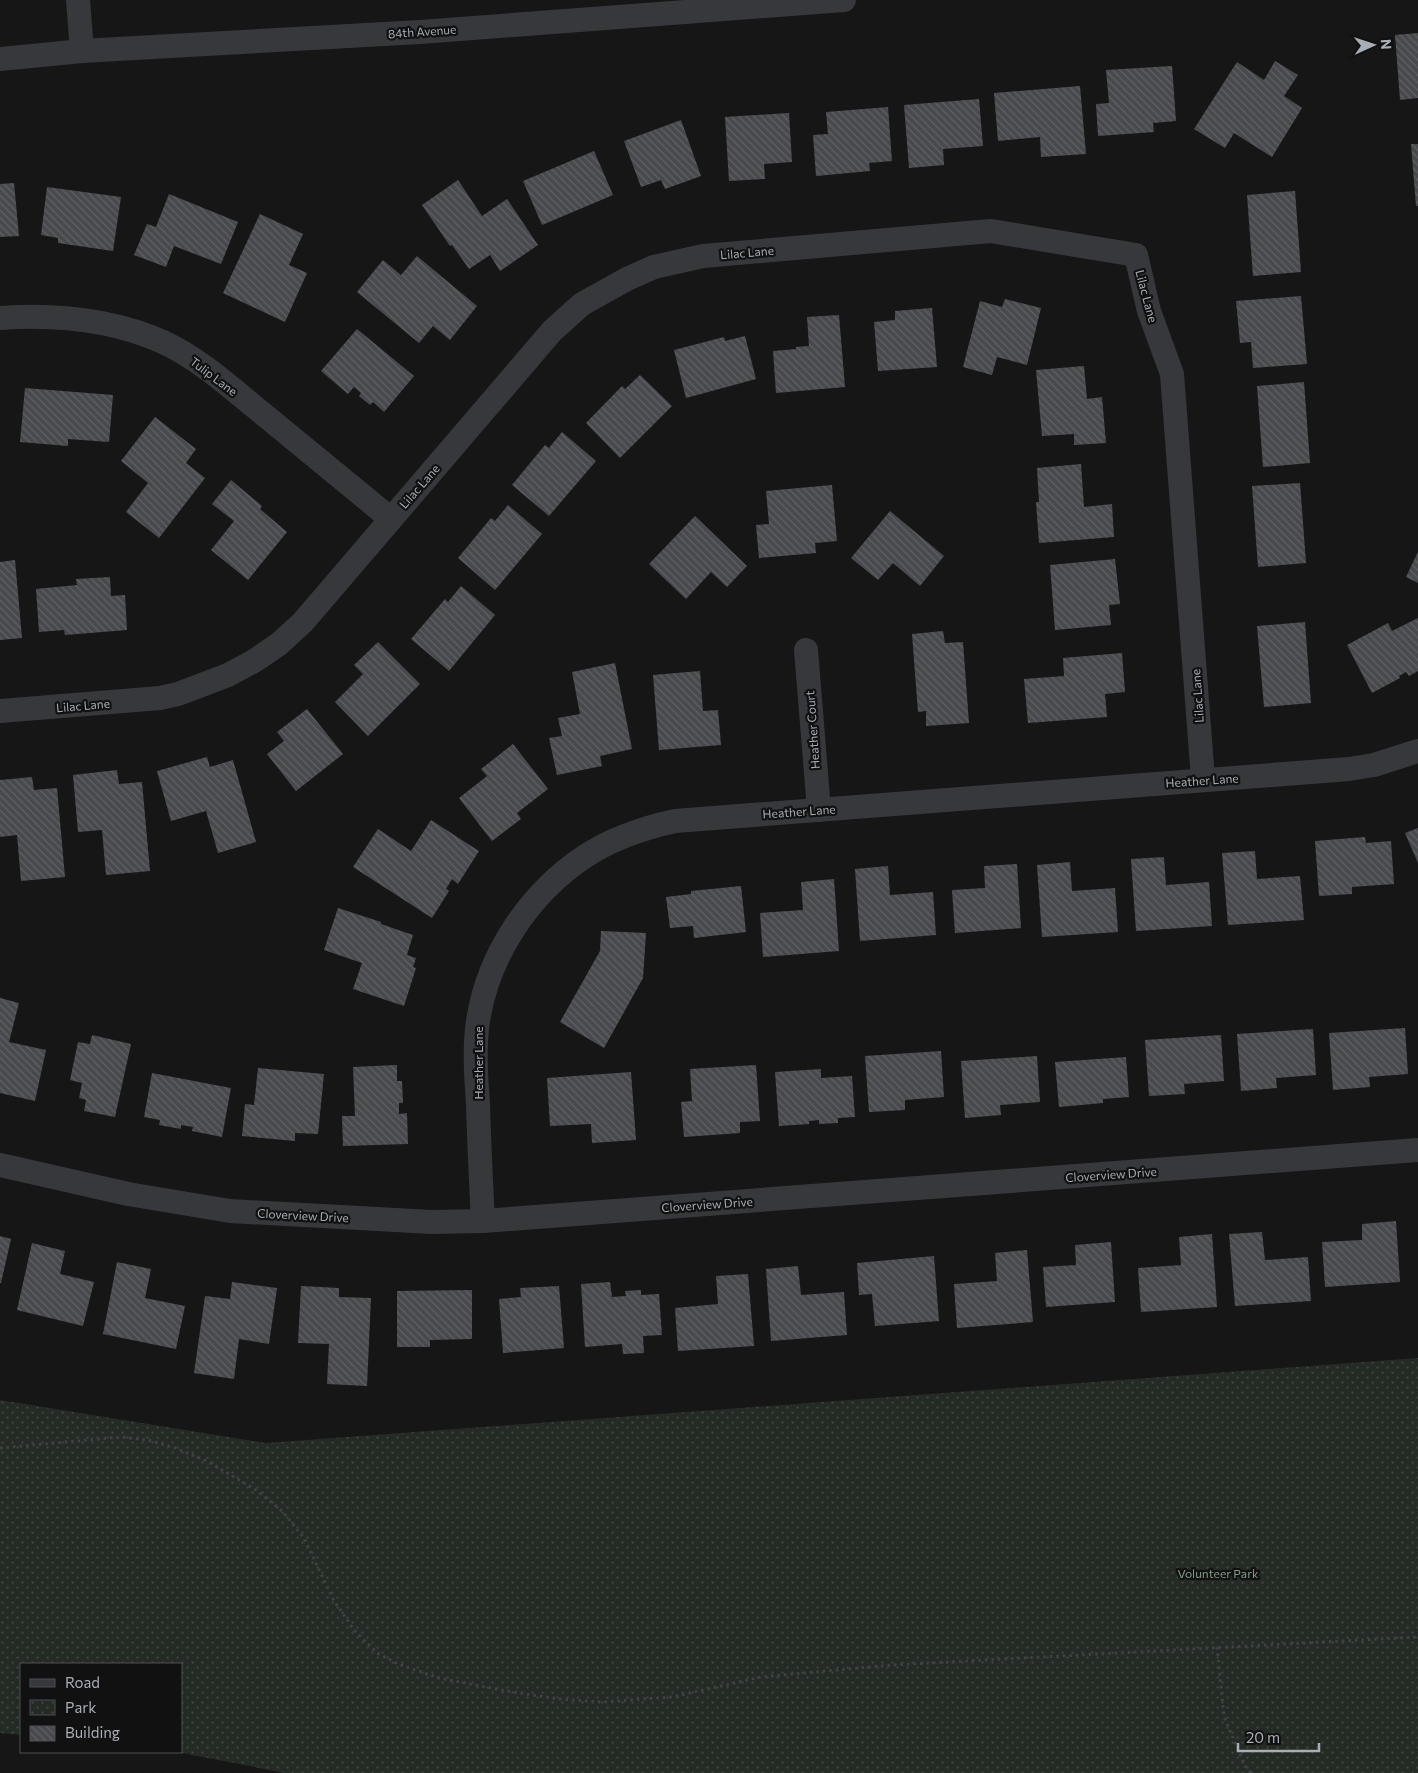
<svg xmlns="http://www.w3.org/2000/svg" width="1418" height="1773" viewBox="0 0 1418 1773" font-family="Commissioner,sans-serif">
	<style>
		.park { fill: url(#park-dots) }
		.building { fill: url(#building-back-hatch) }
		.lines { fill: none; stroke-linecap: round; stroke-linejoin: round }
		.path { stroke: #3f4144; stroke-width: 3; stroke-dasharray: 2.5 4; stroke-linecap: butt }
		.street { stroke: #37383c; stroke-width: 24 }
		.labels { text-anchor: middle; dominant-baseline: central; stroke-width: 4.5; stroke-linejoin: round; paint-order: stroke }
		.street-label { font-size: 12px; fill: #a9adb6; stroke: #111112 }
		.park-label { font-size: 12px; fill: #829e84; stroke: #111112 }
	</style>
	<defs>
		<pattern id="park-dots" width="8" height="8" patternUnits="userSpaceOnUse" patternTransform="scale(1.25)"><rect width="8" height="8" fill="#242b25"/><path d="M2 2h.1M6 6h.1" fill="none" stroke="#414742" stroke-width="1.8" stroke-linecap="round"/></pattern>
		<pattern id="building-back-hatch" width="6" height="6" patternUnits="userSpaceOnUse" patternTransform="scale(1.25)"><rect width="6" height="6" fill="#48494c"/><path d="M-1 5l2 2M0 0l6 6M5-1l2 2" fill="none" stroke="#606164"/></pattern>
	</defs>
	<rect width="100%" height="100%" fill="#161617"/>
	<path class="park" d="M 1418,1358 L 1418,1773 L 285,1773 L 177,1752 L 181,1752 L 181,1664 L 21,1664 L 21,1735 L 0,1733 L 0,1400 L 266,1443 Z"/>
	<g class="building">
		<path d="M 1418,33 L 1418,98 L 1400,100 L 1395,35 Z"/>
		<path d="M 1275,61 L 1298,75 L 1284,96 L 1302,108 L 1272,157 L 1234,133 L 1225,148 L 1194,129 L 1237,62 L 1264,80 Z"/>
		<path d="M 1172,66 L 1176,121 L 1153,123 L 1154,132 L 1098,136 L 1096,104 L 1109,103 L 1106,70 Z"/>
		<path d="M 1080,86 L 1086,154 L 1041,157 L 1040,137 L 998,141 L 994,93 Z"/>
		<path d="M 979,99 L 983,146 L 943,149 L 944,165 L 909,168 L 904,105 Z"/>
		<path d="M 888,107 L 892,161 L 869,163 L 870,171 L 816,176 L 813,135 L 828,134 L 826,112 Z"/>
		<path d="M 789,113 L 792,162 L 764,164 L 765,179 L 729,181 L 725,117 Z"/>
		<path d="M 681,120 L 701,176 L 665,189 L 661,180 L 641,187 L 624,141 Z"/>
		<path d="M 1411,144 L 1418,144 L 1418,206 L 1416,206 Z"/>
		<path d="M 594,151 L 613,195 L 542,225 L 523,181 Z"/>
		<path d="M 458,180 L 482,216 L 507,199 L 538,245 L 500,271 L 490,255 L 469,269 L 452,245 L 450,246 L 422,205 Z"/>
		<path d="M 14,183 L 19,236 L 0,237 L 0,184 Z"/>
		<path d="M 47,187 L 121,197 L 113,251 L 58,243 L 58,238 L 41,235 Z"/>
		<path d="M 1295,191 L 1301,272 L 1253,276 L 1247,195 Z"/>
		<path d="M 169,194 L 238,222 L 221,264 L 174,246 L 166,267 L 134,255 L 147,224 L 156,227 Z"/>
		<path d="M 260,214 L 303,234 L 289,265 L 307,273 L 285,322 L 223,293 Z"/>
		<path d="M 417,256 L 477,306 L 450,340 L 433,326 L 419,343 L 357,292 L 383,260 L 401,275 Z"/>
		<path d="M 1301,296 L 1307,364 L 1253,368 L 1251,342 L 1240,343 L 1236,301 Z"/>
		<path d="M 1005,299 L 1041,308 L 1027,365 L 997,357 L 992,375 L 963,367 L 980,301 L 1002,307 Z"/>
		<path d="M 932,308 L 937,367 L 878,371 L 874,322 L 895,320 L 895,311 Z"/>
		<path d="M 839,315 L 845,387 L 776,393 L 773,351 L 796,349 L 796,347 L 809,346 L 807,317 Z"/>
		<path d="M 357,329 L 414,376 L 384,412 L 373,402 L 370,405 L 359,396 L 361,393 L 354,387 L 348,394 L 321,371 Z"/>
		<path d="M 745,336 L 756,379 L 686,398 L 674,350 L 724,337 L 725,341 Z"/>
		<path d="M 1084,366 L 1087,399 L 1102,397 L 1106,443 L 1074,445 L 1074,434 L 1042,436 L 1036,370 Z"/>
		<path d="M 640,375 L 672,406 L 620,458 L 586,423 L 622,386 L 625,389 Z"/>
		<path d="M 1304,382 L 1310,463 L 1263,467 L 1257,386 Z"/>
		<path d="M 25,388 L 113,395 L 109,442 L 68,439 L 68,446 L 20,442 Z"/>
		<path d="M 155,417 L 196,449 L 186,463 L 205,478 L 159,538 L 126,512 L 148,483 L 121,461 Z"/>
		<path d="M 562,432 L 596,461 L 549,516 L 512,485 L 545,445 L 549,448 Z"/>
		<path d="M 1081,464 L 1084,507 L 1112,504 L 1114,537 L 1039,543 L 1036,502 L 1039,502 L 1037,468 Z"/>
		<path d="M 231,480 L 262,506 L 260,509 L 287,532 L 248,580 L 211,550 L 234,521 L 212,504 Z"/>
		<path d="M 1300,483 L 1306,563 L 1258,567 L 1252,486 Z"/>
		<path d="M 832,485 L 837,541 L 815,543 L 816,553 L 759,558 L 756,525 L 769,524 L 766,491 Z"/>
		<path d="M 508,505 L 542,534 L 495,590 L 458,558 L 491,518 L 495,521 Z"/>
		<path d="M 890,511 L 944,556 L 920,586 L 893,563 L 878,580 L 851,558 Z"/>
		<path d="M 695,516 L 747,566 L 727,587 L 711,572 L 686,599 L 649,564 Z"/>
		<path d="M 1418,552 L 1418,583 L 1406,577 Z"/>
		<path d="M 1115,559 L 1120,604 L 1109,605 L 1111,625 L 1055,630 L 1050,565 Z"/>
		<path d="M 15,560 L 22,638 L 0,640 L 0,562 Z"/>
		<path d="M 110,577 L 111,596 L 125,595 L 127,630 L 65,635 L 64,630 L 39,632 L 36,589 L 77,585 L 76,579 Z"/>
		<path d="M 461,586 L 495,615 L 449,671 L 411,639 L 445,599 L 448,602 Z"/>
		<path d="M 1418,618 L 1418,671 L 1409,676 L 1406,672 L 1399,676 L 1400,678 L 1372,693 L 1347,645 L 1388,623 L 1392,631 Z"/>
		<path d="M 1305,622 L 1311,703 L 1264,707 L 1257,626 Z"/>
		<path d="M 943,631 L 945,643 L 963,642 L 969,723 L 926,726 L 926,711 L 918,712 L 912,634 Z"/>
		<path d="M 378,642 L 420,684 L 368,736 L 335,702 L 363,674 L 354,665 Z"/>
		<path d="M 1122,653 L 1125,692 L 1105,694 L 1107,717 L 1028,723 L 1024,679 L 1064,676 L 1063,658 Z"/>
		<path d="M 615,663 L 632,749 L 600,756 L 602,766 L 557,775 L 549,738 L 562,736 L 558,718 L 580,714 L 572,672 Z"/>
		<path d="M 700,671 L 703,711 L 718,710 L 721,745 L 659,750 L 653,675 Z"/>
		<path d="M 307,709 L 343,754 L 296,791 L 267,754 L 284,741 L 277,732 Z"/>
		<path d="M 513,744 L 548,789 L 517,813 L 521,819 L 492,841 L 459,798 L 487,776 L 481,769 Z"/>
		<path d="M 207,757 L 210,767 L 233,760 L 256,842 L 218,853 L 206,811 L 171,821 L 157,771 Z"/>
		<path d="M 117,770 L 119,784 L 142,782 L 150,871 L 106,875 L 102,830 L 78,832 L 73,775 Z"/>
		<path d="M 32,777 L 34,790 L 57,788 L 65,877 L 21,881 L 17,835 L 0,837 L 0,780 Z"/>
		<path d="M 431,820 L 479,851 L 458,884 L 452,879 L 446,889 L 449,891 L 432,918 L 353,867 L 378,829 L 411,851 Z"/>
		<path d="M 1418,828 L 1418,863 L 1405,833 Z"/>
		<path d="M 1365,837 L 1366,843 L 1391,841 L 1394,884 L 1352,887 L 1352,894 L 1319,896 L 1315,841 Z"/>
		<path d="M 1255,851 L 1257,879 L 1300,876 L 1304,920 L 1228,925 L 1222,853 Z"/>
		<path d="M 1164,857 L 1166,885 L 1209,882 L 1212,926 L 1136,931 L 1131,859 Z"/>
		<path d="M 1070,862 L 1072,891 L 1115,888 L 1118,932 L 1042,937 L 1037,865 Z"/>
		<path d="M 1017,864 L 1021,928 L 955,933 L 952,890 L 985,888 L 984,866 Z"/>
		<path d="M 888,866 L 890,895 L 933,892 L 936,935 L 860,941 L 855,869 Z"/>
		<path d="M 834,879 L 839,951 L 763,957 L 760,913 L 803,910 L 801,882 Z"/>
		<path d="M 741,886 L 746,932 L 694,938 L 693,926 L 670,928 L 666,897 L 691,894 L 691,891 Z"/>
		<path d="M 338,908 L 381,922 L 381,924 L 413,935 L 407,955 L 416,958 L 413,967 L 416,968 L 404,1006 L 353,989 L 362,963 L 324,950 Z"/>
		<path d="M 601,931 L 646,933 L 643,978 L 604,1048 L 560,1022 L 600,951 Z"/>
		<path d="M 0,998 L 19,1003 L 9,1042 L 46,1050 L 35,1101 L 0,1093 Z"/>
		<path d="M 1405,1028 L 1408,1074 L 1369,1077 L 1370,1087 L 1333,1090 L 1329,1033 Z"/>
		<path d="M 1313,1029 L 1316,1075 L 1276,1078 L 1277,1088 L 1241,1091 L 1237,1034 Z"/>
		<path d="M 92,1035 L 131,1044 L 115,1117 L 84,1111 L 86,1100 L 79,1098 L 82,1083 L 70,1080 L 78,1042 L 90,1044 Z"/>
		<path d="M 1221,1035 L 1224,1081 L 1184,1084 L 1185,1094 L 1149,1096 L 1145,1040 Z"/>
		<path d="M 941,1051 L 944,1097 L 905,1100 L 905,1110 L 869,1112 L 865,1056 Z"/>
		<path d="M 1037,1056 L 1040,1102 L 1000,1105 L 1001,1115 L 965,1118 L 961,1061 Z"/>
		<path d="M 1126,1057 L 1129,1097 L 1103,1099 L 1103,1103 L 1059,1107 L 1055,1062 Z"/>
		<path d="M 397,1065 L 397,1081 L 402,1081 L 403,1103 L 399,1103 L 399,1114 L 407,1113 L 408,1144 L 343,1146 L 342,1116 L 355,1116 L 353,1067 Z"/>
		<path d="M 756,1065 L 760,1121 L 740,1122 L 740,1133 L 684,1137 L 681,1102 L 692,1101 L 690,1069 Z"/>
		<path d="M 258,1068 L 324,1074 L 318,1134 L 295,1133 L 295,1141 L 242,1136 L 245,1104 L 254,1105 Z"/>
		<path d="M 821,1069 L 821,1078 L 852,1076 L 855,1117 L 838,1118 L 838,1123 L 819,1124 L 819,1120 L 809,1121 L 809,1124 L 779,1126 L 775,1072 Z"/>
		<path d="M 631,1072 L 636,1140 L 592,1143 L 591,1124 L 550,1126 L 547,1078 Z"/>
		<path d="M 152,1073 L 231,1088 L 222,1137 L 192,1131 L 193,1127 L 181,1125 L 181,1129 L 159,1125 L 160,1120 L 144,1117 Z"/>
		<path d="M 1396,1221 L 1400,1282 L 1325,1287 L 1322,1242 L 1362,1240 L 1362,1224 Z"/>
		<path d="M 1262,1232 L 1265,1260 L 1308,1257 L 1311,1301 L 1235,1306 L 1229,1234 Z"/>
		<path d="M 1212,1234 L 1217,1307 L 1141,1312 L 1138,1268 L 1181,1265 L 1179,1237 Z"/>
		<path d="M 0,1236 L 11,1239 L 1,1283 L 0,1283 Z"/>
		<path d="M 1111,1242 L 1115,1302 L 1046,1307 L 1043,1267 L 1076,1265 L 1075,1245 Z"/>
		<path d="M 32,1243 L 65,1251 L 60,1274 L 94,1282 L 83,1326 L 17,1310 Z"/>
		<path d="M 1027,1250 L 1033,1322 L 957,1328 L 954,1284 L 997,1281 L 995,1253 Z"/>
		<path d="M 934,1256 L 939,1321 L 875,1326 L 872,1294 L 859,1295 L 857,1263 Z"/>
		<path d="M 117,1262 L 151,1269 L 145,1298 L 185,1306 L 176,1349 L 103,1334 Z"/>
		<path d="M 798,1266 L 801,1295 L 844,1292 L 847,1335 L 771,1341 L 766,1269 Z"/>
		<path d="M 748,1274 L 754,1346 L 678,1351 L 675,1308 L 718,1304 L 716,1276 Z"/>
		<path d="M 232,1282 L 277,1288 L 269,1344 L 239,1339 L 234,1379 L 194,1373 L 205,1296 L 230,1299 Z"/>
		<path d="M 610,1282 L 612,1297 L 626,1296 L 625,1291 L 641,1290 L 641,1295 L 659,1294 L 662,1335 L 643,1336 L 644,1353 L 623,1354 L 622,1344 L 585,1347 L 581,1284 Z"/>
		<path d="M 301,1286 L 339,1288 L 339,1297 L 371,1298 L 367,1386 L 327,1384 L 329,1344 L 298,1343 Z"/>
		<path d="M 559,1286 L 564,1348 L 503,1353 L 499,1299 L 521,1297 L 520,1288 Z"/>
		<path d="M 472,1290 L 472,1339 L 430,1340 L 430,1347 L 397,1347 L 397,1291 Z"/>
	</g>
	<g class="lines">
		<g class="path">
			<path d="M 0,1448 L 121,1437 L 148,1440 L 175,1448 L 207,1461 L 256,1490 L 282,1511 L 304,1538 L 333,1599 L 354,1630 L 377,1653 L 398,1664 L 439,1678 L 506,1691 L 559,1699 L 602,1702 L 672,1697 L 761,1677 L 892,1665 L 1418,1637"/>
			<path d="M 1217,1647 L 1224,1717 L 1245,1766 L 1251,1773"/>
		</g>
		<g class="street">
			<path d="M 78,0 L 82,51"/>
			<path d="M 0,59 L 82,51 L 420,32 L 844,0"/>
			<path d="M 0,318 C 56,314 111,319 163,342 C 200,359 231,388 262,413 C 305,448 348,484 391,519"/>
			<path d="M 806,650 L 819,810"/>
			<path d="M 0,711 L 160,698 L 178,694 L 228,675 L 254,661 L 279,644 L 303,622 L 552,331 L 582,304 L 627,279 L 654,267 L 703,256 L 991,231 L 1136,255 L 1149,311 L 1172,374 L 1203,779"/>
			<path d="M 0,1165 L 128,1194 L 230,1211 L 432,1222 L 483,1221 L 1418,1150"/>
			<path d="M 483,1221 C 481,1182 479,1143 478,1104 C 476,1076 474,1048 478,1021 C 488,955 529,894 584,857 C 611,839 643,828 675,821 L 1349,769 L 1374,765 L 1418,751"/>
		</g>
	</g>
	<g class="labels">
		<g class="street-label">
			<text transform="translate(422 31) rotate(-4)">84th Avenue</text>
			<text transform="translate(747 252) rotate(-5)">Lilac Lane</text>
			<text transform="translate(1147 296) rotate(75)">Lilac Lane</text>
			<text transform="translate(214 376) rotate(37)">Tulip Lane</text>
			<text transform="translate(419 486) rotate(-49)">Lilac Lane</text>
			<text transform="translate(1197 696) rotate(-94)">Lilac Lane</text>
			<text transform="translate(83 705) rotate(-5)">Lilac Lane</text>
			<text transform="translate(812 730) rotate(-94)">Heather Court</text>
			<text transform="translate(1202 780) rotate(-4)">Heather Lane</text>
			<text transform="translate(799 811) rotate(-4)">Heather Lane</text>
			<text transform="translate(478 1063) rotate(-90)">Heather Lane</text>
			<text transform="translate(1111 1174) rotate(-4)">Cloverview Drive</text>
			<text transform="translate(707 1204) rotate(-4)">Cloverview Drive</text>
			<text transform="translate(303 1215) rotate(3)">Cloverview Drive</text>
		</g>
		<g class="park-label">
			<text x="1218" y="1573">Volunteer Park</text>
		</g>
	</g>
	<rect x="20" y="1663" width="162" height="90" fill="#111112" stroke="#4e4f54"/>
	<rect x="30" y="1679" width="25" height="8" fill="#37383c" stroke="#4e4f54"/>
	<text x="65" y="1688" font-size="15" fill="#a9adb6">Road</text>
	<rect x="30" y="1700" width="25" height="15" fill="url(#park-dots)" stroke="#4e4f54"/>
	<text x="65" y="1713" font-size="15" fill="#a9adb6">Park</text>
	<rect x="30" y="1726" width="25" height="15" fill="url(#building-back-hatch)" stroke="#4e4f54"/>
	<text x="65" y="1738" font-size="15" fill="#a9adb6">Building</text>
	<g transform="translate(1373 45) rotate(87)" stroke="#111112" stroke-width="4" paint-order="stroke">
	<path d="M0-4L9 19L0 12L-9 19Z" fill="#a9adb6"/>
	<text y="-8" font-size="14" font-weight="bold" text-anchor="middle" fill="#a9adb6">N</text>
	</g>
	<path d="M1238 1743v8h81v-8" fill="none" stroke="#a9adb6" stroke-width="2.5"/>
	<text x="1246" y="1743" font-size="15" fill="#a9adb6" stroke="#111112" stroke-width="4" paint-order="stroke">20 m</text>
</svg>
